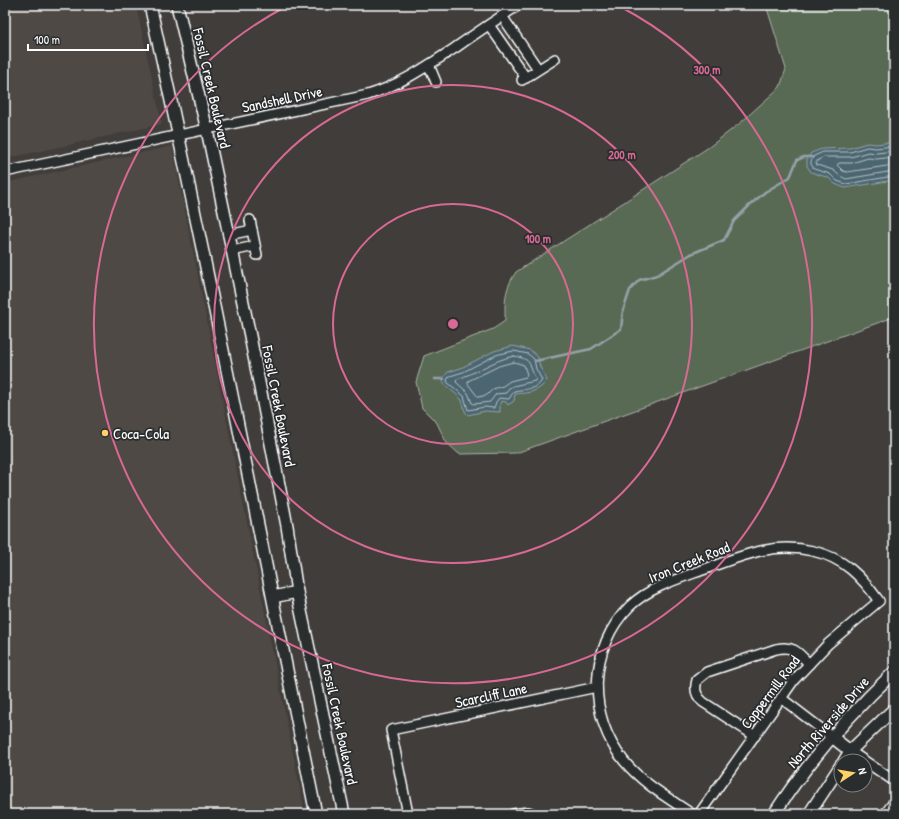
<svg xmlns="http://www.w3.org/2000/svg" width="899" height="819" viewBox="0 0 899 819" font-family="'Patrick Hand',sans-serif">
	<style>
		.built { fill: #4f4844 }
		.green { fill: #596a53; stroke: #acb4a9 }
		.water { fill: #4c6671; stroke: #94a3aa }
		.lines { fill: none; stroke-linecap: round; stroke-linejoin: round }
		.shore { stroke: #b7c2c6; stroke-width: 1 }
		.stream { stroke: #94a3aa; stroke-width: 2.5 }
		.minor-casing { stroke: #fff; stroke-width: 12 }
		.major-casing { stroke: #fff; stroke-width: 14 }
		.minor { stroke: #2a2d2e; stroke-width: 9 }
		.major { stroke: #2a2d2e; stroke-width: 11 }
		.ring { fill: none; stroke: #d76994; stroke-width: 2 }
		.poi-dot { fill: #ffd166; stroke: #2a2d2e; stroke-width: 1.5 }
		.labels { text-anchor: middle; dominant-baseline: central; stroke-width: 3.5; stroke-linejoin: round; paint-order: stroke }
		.street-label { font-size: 15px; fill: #fff; stroke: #2a2d2e }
		.poi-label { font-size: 15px; fill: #fff; stroke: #2a2d2e; text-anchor: start }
		.centre { fill: #d76994; stroke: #2a2d2e; stroke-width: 2 }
		.ring-label { font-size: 12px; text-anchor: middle; font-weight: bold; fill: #d76994; stroke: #2a2d2e; stroke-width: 3.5; stroke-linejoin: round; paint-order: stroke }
	</style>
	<rect width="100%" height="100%" fill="#403d3b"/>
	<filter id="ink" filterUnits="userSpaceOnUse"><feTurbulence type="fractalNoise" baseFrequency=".025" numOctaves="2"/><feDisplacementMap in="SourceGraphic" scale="8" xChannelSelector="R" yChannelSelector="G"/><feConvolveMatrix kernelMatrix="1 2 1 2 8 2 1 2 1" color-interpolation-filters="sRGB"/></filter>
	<g filter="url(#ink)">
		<g class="built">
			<path d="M 5,5 L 136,5 L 162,124 L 5,159 Z"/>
			<path d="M 172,146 L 305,814 L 5,814 L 5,183 Z"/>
		</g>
		<path class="green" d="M 766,5 L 894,5 L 894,317 L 516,453 L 459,454 L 446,442 L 437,423 L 422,408 L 416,382 L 424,356 L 493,329 L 505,321 C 505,300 504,290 516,272 L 709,147 L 739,124 L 780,87 L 786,69 Z"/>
		<g class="water">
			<path d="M 894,142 L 894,180 L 845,188 L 835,184 L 829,178 L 811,172 L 807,166 L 807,159 L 811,153 L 822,149 L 850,148 L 867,143 L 876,144 Z"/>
			<path d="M 513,346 L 530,350 L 538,357 L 540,367 L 547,380 C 540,392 528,393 515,394 L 514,401 L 508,405 L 506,402 L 501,401 L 500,404 L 500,412 L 485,411 L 468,415 C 462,410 465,403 460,398 C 454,391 445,388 442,379 L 448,372 L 461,368 L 494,351 Z"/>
		</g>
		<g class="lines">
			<g class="shore">
				<path d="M 894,146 L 876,148 L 867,147 L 850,152 L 823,152 L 814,156 L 811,161 L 811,164 L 814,169 L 830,174 L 837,181 L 846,184 L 894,176"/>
				<path d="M 894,151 L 877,153 L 868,152 L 851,157 L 824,157 L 818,160 L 816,163 L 817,165 L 833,170 L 840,176 L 846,179 L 894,171"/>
				<path d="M 894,157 L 877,159 L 868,158 L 852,163 L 839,163 L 837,165 L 843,171 L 847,172 L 894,165"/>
				<path d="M 514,351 L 528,354 L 534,359 L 536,369 L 542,380 C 538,390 523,389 514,391 L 509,399 L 499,398 L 496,402 L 494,408 L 485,407 L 468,410 L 464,396 L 447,382 L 448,378 L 450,376 L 463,372 L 496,355 Z"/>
				<path d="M 514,356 C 534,360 527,363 536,379 L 535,381 L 513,386 L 509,388 L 506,393 L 496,394 L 490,402 L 474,404 L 472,403 L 468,393 L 456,382 L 457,379 C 477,373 493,360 514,356 Z"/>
				<path d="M 514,362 L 524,365 L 527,375 L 526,377 L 510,381 L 503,386 L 493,389 L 487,395 L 478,397 L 468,384 L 468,381 L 499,366 Z"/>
			</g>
			<g class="stream">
				<path d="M 535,361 L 591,349 L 621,329 L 623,311 L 630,290 L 639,280 L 657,275 L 691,254 L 724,240 L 734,221 L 750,205 L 765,192 L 790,177 L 797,160 L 804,157 L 812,157"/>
				<path d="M 435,379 L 444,379"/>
			</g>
			<defs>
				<g id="minor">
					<path d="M 502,16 L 538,69"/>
					<path d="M 489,25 L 526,78"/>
					<path d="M 429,65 L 436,82"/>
					<path d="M 522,80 L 555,59"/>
					<path d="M 5,172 L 368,95 C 400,85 427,66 455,48 C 476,33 497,19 519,5"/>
					<path d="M 250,220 L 257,255"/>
					<path d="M 228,235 L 252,230"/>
					<path d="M 232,251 L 255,246"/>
					<path d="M 781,698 L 832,737"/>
					<path d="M 755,736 L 703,702 C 696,696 694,690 697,680 L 707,672 L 776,649 C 793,645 798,652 809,664"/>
					<path d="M 850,751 L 894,781"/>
					<path d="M 408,814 L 391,730 L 597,687"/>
					<path d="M 513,814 L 528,812 L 534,814"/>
					<path d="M 692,814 C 668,798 642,783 624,761 C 587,716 588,647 630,606 C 651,586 681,578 708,568 C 744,555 774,542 813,551 C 844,558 861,576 879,601 L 828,644 L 794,680 L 699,814"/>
					<path d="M 885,814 L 894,802"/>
				</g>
				<g id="major">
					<path d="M 150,5 C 210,274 261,544 316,814"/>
					<path d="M 177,5 L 207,130 L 250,336 L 287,526 L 297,592 L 344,814"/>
					<path d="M 273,597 L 297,592"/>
					<path d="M 832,737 L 850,751"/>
					<path d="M 844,761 L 850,751 L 894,709"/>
					<path d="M 774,814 C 808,761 849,715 894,672"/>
					<path d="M 809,814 L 841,765"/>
				</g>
			</defs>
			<use href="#minor" class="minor-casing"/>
			<use href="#major" class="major-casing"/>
			<use href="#minor" class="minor"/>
			<use href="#major" class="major"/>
		</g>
	</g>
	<g class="ring">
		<circle cx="453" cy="324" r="120"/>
		<circle cx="453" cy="324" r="239"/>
		<path d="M619 6A359 359 0 1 1 287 6"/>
	</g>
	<circle class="poi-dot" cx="105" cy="433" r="4"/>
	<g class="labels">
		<g class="street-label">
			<text transform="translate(212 88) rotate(77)">Fossil Creek Boulevard</text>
			<text transform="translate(282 99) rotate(-12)">Sandshell Drive</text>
			<text transform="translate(279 406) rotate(79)">Fossil Creek Boulevard</text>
			<text transform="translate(689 562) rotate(-22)">Iron Creek Road</text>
			<text transform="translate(770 692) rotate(-53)">Coppermill Road</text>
			<text transform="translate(491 695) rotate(-12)">Scarcliff Lane</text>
			<text transform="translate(828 722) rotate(-49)">North Riverside Drive</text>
			<text transform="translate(340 724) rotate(78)">Fossil Creek Boulevard</text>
		</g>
		<g class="poi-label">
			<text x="113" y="433">Coca-Cola</text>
		</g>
	</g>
	<circle cx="453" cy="324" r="6" class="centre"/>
	<g class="ring-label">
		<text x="707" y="74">300 m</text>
		<text x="622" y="159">200 m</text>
		<text x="538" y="243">100 m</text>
	</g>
	<rect width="899" height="819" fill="none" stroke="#2a2d2e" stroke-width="20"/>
	<rect x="10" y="10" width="879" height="799" fill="none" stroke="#fff" stroke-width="1.5" filter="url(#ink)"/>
	<g transform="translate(853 773) rotate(78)"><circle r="19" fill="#2a2d2e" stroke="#7f8182"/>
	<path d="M0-3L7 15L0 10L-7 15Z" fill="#ffd166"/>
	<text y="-6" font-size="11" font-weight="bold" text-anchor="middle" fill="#ffffff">N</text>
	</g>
	<path d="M28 44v6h120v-6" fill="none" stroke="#ffffff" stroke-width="2"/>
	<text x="34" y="44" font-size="12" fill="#ffffff" stroke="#2a2d2e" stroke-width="3" paint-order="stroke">100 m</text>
</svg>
